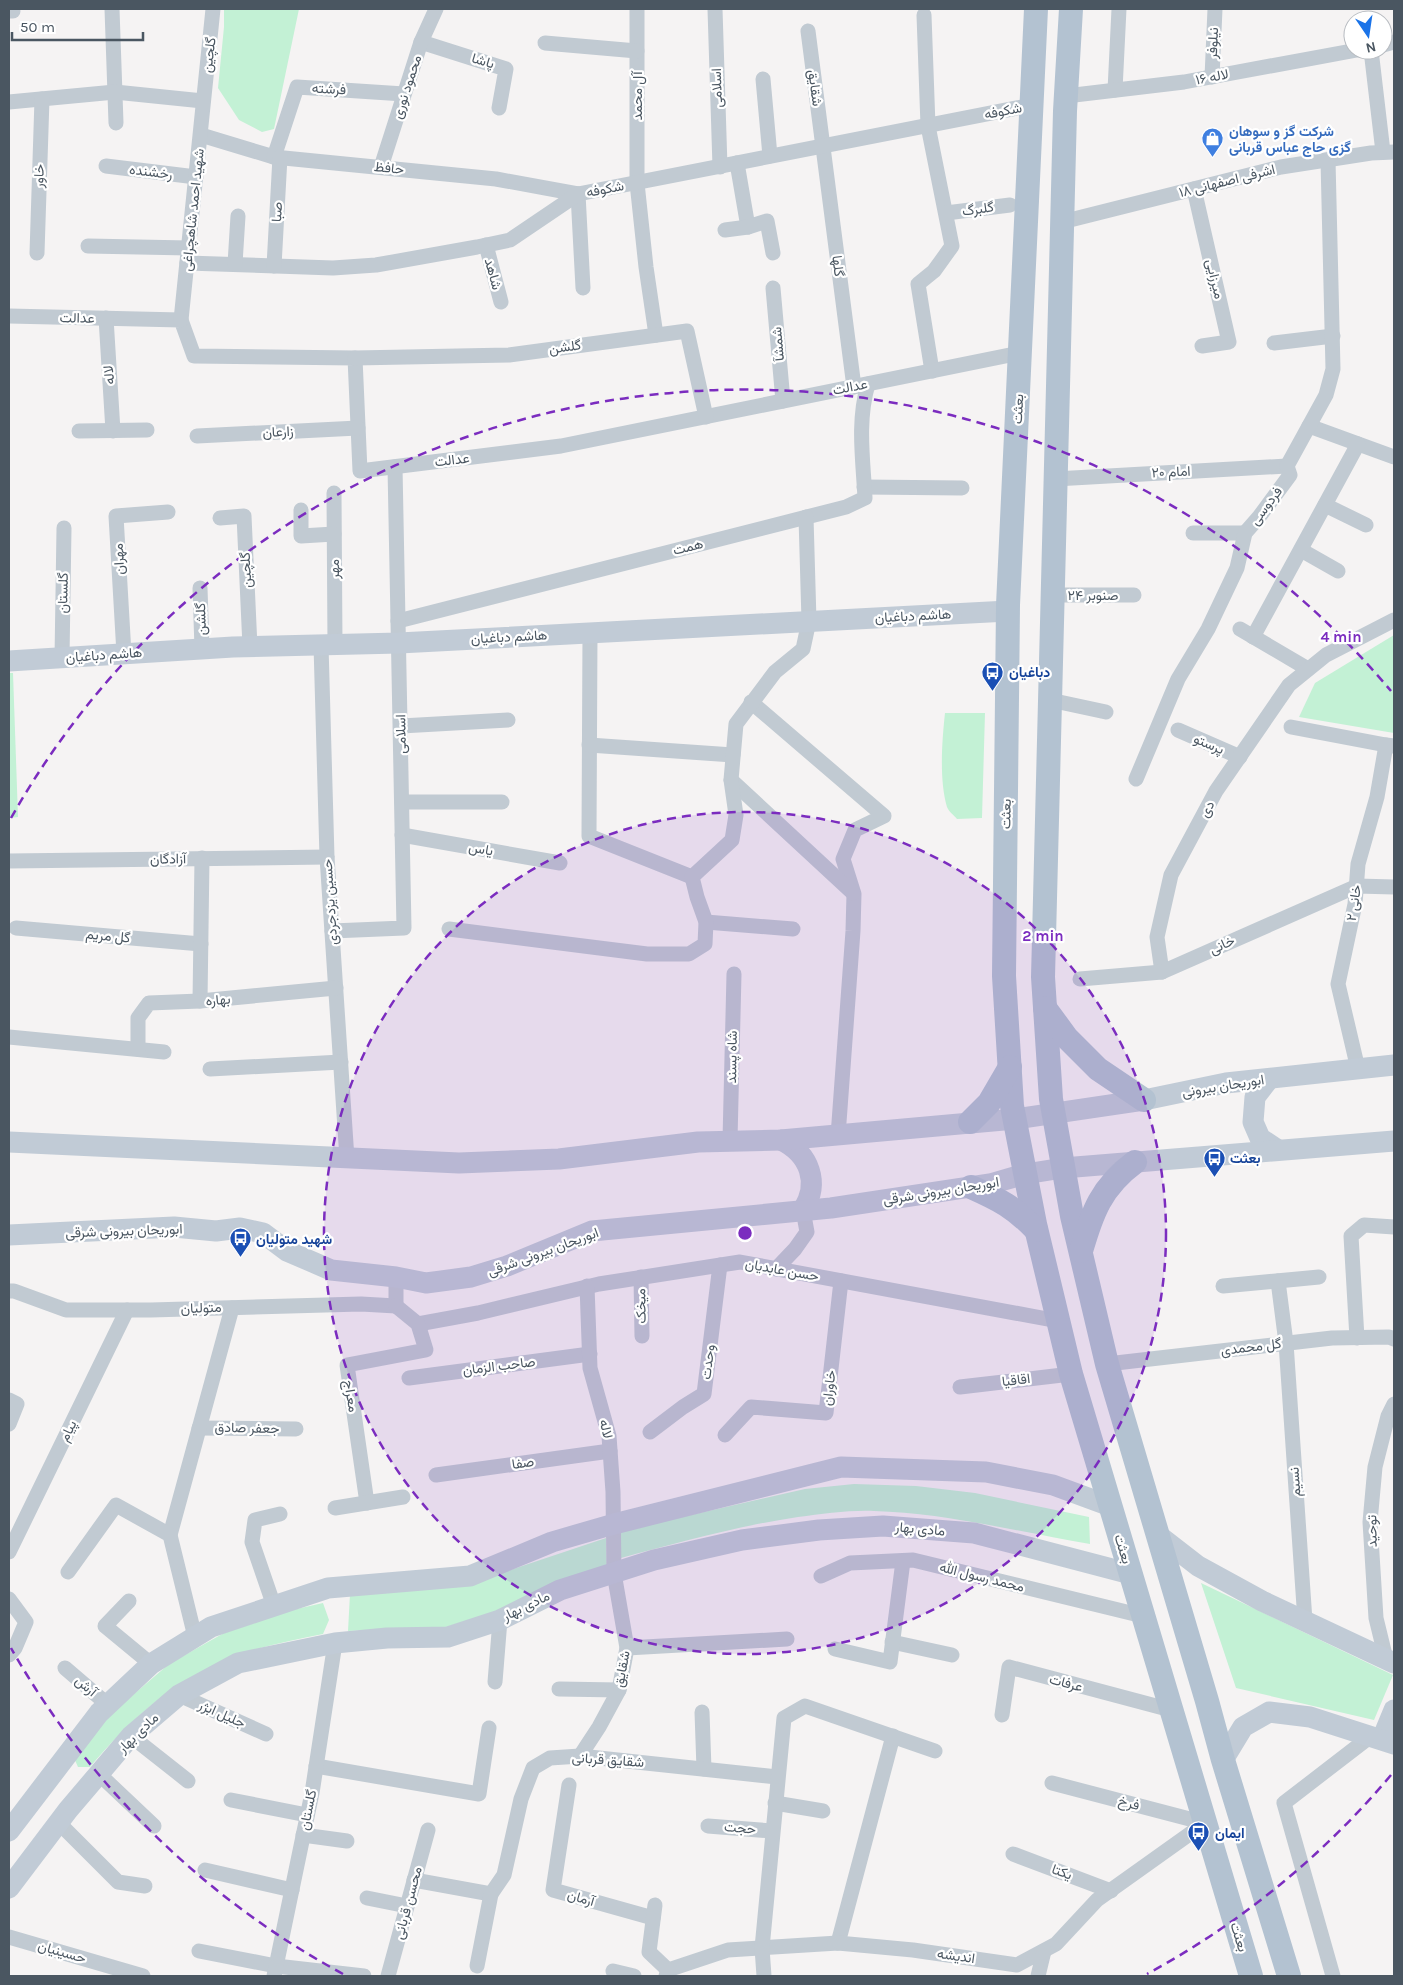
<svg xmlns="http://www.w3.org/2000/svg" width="1403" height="1985" viewBox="0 0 1403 1985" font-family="Karla,Vazirmatn,sans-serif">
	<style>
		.green { fill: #c3f1d5 }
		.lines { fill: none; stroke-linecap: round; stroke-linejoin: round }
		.street { stroke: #c1cad2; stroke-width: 15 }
		.secondary { stroke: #c1cbd6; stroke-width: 21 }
		.primary { stroke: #b3c2d1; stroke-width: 24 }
		.ring { fill: none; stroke: #7b2cbf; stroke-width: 2.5; stroke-dasharray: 9 6 }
		.labels { text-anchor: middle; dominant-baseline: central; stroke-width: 4.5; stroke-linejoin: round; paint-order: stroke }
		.street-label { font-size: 14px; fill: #4a5661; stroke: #fff }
		.shop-label { font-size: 14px; font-weight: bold; fill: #366cbe; stroke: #fff; text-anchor: start }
		.transit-label { font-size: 14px; font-weight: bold; fill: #164399; stroke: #fff; text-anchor: start }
		.centre { fill: #7b2cbf; stroke: #fff; stroke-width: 2.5 }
		.ring-label { font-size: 15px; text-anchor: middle; font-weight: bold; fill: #7b2cbf; stroke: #fff; stroke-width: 4.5; stroke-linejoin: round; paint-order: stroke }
	</style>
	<rect width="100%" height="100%" fill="#f5f3f3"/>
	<g class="green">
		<path d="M 224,9 L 299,9 L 274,129 L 262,132 L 239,120 L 218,88 L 224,27 Z"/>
		<path d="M 1394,635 L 1394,733 L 1299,717 L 1315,683 Z"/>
		<path d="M 9,673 L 13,673 L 18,817 L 9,818 Z"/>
		<path d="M 945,713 L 985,713 L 982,818 L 957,819 C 954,815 949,812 947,807 C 939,780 942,741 945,713 Z"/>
		<path d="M 854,1484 L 916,1486 L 975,1493 L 1089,1517 L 1090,1544 C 1018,1532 947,1513 874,1511 C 849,1510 823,1514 798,1517 C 738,1526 680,1542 621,1558 L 621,1531 L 805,1489 Z"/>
		<path d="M 606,1538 L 607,1568 L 496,1612 L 446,1627 L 348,1631 L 350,1594 L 474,1582 Z"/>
		<path d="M 1201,1583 L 1393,1675 L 1374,1720 L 1236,1688 Z"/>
		<path d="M 323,1603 L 329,1620 L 323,1634 C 293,1640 263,1646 234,1656 C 224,1659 215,1665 206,1670 C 157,1695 126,1725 90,1767 L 78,1767 L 70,1749 L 169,1664 L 224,1633 L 292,1610 Z"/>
	</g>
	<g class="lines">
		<g class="street">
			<path d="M 112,9 L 116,123"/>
			<path d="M 637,9 L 637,183 L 646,267 L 656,335"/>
			<path d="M 715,9 L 720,167"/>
			<path d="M 9,11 L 13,11"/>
			<path d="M 924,15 L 928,126 L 952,246 L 934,271 L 918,284 L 932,371"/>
			<path d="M 808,31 L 854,387"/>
			<path d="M 421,42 L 506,69 L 499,108"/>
			<path d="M 545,43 L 637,51"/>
			<path d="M 1383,45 L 1394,42"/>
			<path d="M 1371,50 L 1383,152"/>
			<path d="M 1212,77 L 1215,9"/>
			<path d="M 763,79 L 770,156"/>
			<path d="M 1115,90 L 1119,9"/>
			<path d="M 1066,96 L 1184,82 L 1357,50"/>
			<path d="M 9,102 L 115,92 L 203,101"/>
			<path d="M 201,135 L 274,157 L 496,179 L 578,194"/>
			<path d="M 274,157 L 297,87 L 404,94"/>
			<path d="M 737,163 L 748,227"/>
			<path d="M 106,166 L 196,177"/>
			<path d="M 381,167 L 421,42 L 436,9"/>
			<path d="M 1194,189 L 1229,342 L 1202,346"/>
			<path d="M 578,194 L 583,288"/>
			<path d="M 946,213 L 1010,205"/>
			<path d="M 1062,222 L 1281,167 L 1371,153 L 1394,152"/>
			<path d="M 725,230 L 748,227 L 767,221 L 773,253"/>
			<path d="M 486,245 L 501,302"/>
			<path d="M 88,246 L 189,248"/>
			<path d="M 37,253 L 42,99"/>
			<path d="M 187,263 L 333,268 L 376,265 L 477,247 L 510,240 L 578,194 L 1032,105"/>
			<path d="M 235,264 L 238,216"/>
			<path d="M 274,266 L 280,157"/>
			<path d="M 773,288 L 783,401"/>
			<path d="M 9,316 L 181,320 L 194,356 L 355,358 L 360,471 L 561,446 L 1020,353"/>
			<path d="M 106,318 L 113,431"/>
			<path d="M 181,320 L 213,9"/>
			<path d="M 1274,343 L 1333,336"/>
			<path d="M 355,358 L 509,355 L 687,331 L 706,417"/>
			<path d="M 1309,426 L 1394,457"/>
			<path d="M 79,431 L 147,430"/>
			<path d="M 197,436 L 358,428"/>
			<path d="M 1055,479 L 1287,466"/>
			<path d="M 864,487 L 962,488"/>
			<path d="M 334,493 L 335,644"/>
			<path d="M 1325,505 L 1366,525"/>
			<path d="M 301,510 L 301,536 L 334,534"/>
			<path d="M 220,518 L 244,516 L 250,647"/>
			<path d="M 1193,533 L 1245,533"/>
			<path d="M 1301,550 L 1338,571"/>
			<path d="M 200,588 L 202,649"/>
			<path d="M 1052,595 L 1134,595"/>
			<path d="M 398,621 L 846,507 L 865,498 C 863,459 857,422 868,384"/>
			<path d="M 1240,629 L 1308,669"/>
			<path d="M 590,633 L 589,836 L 692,877"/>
			<path d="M 1253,637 L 1358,444"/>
			<path d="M 321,645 L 327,857 L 347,1159"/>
			<path d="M 124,654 L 116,516 L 168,512"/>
			<path d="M 62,658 L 64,528"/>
			<path d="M 1050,700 L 1106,712"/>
			<path d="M 751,702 L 884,816 L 855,830 L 843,859 L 854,894 L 853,931 L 838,1136"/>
			<path d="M 401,726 L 508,720"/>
			<path d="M 1291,727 L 1386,745"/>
			<path d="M 1178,730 L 1240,757"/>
			<path d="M 589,745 L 733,755"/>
			<path d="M 1136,779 L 1178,679 L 1208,629 L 1237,568 L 1245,533 L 1259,517 L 1290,475 L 1287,466 L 1326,395 L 1333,369 L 1328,160"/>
			<path d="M 731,780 L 853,893"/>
			<path d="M 402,802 L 502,802"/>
			<path d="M 402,835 L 560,863"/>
			<path d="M 9,861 L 327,857"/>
			<path d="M 706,922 L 793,929"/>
			<path d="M 16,928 L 201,944"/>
			<path d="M 449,929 L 647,954 L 689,954 L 705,944 L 706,922 L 697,897 L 692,877 L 732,840 L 736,815 L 731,780 L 736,724 L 775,672 L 803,649 L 809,621 L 806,517"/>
			<path d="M 332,931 L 404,928 L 395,467"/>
			<path d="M 1162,972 L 1157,937 L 1171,875 L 1216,791 L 1289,685 L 1326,655 L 1394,620"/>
			<path d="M 1080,979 L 1162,972 L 1357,886 L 1394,887"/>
			<path d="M 200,1001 L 202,858"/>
			<path d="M 9,1037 L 164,1052"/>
			<path d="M 138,1049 L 138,1018 L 149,1003 L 200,1001 L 336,988"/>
			<path d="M 210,1069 L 341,1062"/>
			<path d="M 1358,1069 L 1338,984 L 1355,904 L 1358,864 L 1377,797 L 1386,745 L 1394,746"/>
			<path d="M 730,1140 L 734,974"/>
			<path d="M 776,1269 L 795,1249 L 807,1232 L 803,1210"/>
			<path d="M 641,1277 L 642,1336"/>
			<path d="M 1278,1281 L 1286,1343 L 1305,1621"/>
			<path d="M 1223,1286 L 1319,1277"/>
			<path d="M 9,1291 L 14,1291 L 66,1310 L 151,1310 L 361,1304 L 396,1306"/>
			<path d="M 396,1306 L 396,1277"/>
			<path d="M 418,1324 L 478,1313 L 599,1284 L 740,1262 L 1058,1321"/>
			<path d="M 1357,1338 L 1351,1236 L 1364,1225 L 1394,1227"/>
			<path d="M 1107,1364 L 1332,1338 L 1389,1337 L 1394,1339"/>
			<path d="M 409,1378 L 590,1354"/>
			<path d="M 960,1387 L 1071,1374"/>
			<path d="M 9,1400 L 17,1404 L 9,1424"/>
			<path d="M 199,1428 L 296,1429"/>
			<path d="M 650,1432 L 683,1407 L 704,1394 L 720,1265"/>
			<path d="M 725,1435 L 751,1407 L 826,1413 L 841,1281"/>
			<path d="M 436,1475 L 610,1451"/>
			<path d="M 367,1503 L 347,1365 L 426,1350 L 418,1324 L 396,1306"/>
			<path d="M 335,1508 L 403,1497"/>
			<path d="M 170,1535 L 232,1308"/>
			<path d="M 9,1552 L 127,1310"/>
			<path d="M 68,1572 L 116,1505 L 170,1535 L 195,1637"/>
			<path d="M 821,1576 L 850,1563 L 913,1560 L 1143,1616"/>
			<path d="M 9,1599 L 26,1622 L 15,1648 L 9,1655"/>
			<path d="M 129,1601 L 105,1626 L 151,1664"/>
			<path d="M 274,1606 L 252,1542 L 255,1520 L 280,1514"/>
			<path d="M 892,1642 L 952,1655"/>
			<path d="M 627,1648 L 787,1639"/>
			<path d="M 835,1649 L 890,1662 L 903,1561"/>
			<path d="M 1386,1659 L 1376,1618 L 1370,1522 L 1375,1467 L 1388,1416 L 1394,1404"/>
			<path d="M 65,1668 L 107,1704"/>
			<path d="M 495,1682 L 500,1620"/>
			<path d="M 559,1689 L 619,1690"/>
			<path d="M 179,1695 L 266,1734"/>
			<path d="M 702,1712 L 704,1769"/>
			<path d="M 1002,1715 L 1009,1667 L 1171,1710"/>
			<path d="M 131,1736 L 188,1781"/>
			<path d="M 580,1756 L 599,1727 L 619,1690 L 627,1648 L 614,1573 L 613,1492 L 609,1436 L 590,1368 L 587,1286"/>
			<path d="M 316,1766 L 479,1794 L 489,1728"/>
			<path d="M 99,1774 L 154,1826"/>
			<path d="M 1052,1783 L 1205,1823"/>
			<path d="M 569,1785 L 553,1890 L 653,1918"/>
			<path d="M 231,1800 L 307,1815"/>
			<path d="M 775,1803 L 823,1811"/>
			<path d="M 58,1822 L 118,1882 L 145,1886"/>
			<path d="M 708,1826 L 772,1831"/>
			<path d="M 303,1835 L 347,1841"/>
			<path d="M 1013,1854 L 1111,1891"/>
			<path d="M 205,1870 L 292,1890"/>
			<path d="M 414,1880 L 491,1894 L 504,1875 L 521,1799 L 533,1768 L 550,1758 L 580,1756 L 777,1777"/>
			<path d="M 367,1898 L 407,1906"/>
			<path d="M 655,1905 L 649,1952 L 668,1970"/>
			<path d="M 9,1937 L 143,1976"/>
			<path d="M 838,1943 L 893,1736"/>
			<path d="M 199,1951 L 276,1966 L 364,1976"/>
			<path d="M 477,1966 L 491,1894"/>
			<path d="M 613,1971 L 634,1976"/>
			<path d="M 274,1976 L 312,1793 L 335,1643"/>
			<path d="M 388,1976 L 428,1830"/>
			<path d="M 666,1976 L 668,1970 L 728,1950 L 838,1943 L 913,1950 L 1017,1965 L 1056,1944 L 1097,1900 L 1205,1823"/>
			<path d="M 764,1976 L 762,1948 L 784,1718 L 805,1706 L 935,1751"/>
			<path d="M 1038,1976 L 1044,1951"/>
			<path d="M 1333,1976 L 1284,1803 L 1371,1736"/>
		</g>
		<g class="secondary">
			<path d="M 9,661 L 233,647 L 399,643 L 1008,611"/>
			<path d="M 1269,1079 L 1255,1097 L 1253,1122 L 1260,1138 L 1278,1150"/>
			<path d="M 781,1140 C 810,1154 820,1183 803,1210"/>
			<path d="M 9,1142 L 459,1163 L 559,1159 L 698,1142 L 781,1140 L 1015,1119 L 1144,1100 L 1226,1083 L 1394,1065"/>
			<path d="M 9,1235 L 174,1227 L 216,1231 L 240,1228 L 263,1233 L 287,1251 L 331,1270 L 396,1277 L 426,1283 L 471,1277 L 507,1266 L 592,1231 L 831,1208 L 990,1184 L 1025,1174 L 1063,1168 L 1394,1141"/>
			<path d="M 1158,1535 L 1198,1566 L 1262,1601 L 1394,1663"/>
			<path d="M 1382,1739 L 1394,1710"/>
			<path d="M 1223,1760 L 1243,1727 L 1269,1712 L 1310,1717 L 1394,1744"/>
			<path d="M 9,1831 L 99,1713 L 151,1664 L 211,1627 L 328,1588 L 470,1576 L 552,1542 L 614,1524 L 841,1467 L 986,1472 L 1053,1485 L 1110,1506"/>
			<path d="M 9,1888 L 68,1810 L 131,1736 L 179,1695 L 238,1663 L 335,1643 L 387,1638 L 448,1637 L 500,1620 L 560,1590 L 654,1560 L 742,1540 L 819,1530 L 883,1526 L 974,1533 L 1131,1574"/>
		</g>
		<g class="primary">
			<path d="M 1036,9 L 1008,605 L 1004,976 L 1012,1106 L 1035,1224 L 1071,1374 L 1251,1976"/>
			<path d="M 1071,9 L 1065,111 L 1043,977 L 1051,1099 L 1072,1216 L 1107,1364 L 1207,1701 L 1223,1760 L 1289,1976"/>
			<path d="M 1045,1008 L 1067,1038 L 1098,1069 L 1144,1100"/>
			<path d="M 970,1122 L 989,1103 L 1010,1067"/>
			<path d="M 971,1187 C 1000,1200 1014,1207 1036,1230"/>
			<path d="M 1081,1251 C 1092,1213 1101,1187 1135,1162"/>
		</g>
	</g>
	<circle cx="745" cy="1233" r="421" fill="#7b2cbf" fill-opacity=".12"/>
	<g class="ring">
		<circle cx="745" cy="1233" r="421"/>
		<path d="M1391 1775A843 843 0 0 1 1147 1974M343 1974A843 843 0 0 1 11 1648M11 818A843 843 0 0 1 1391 691"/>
	</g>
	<defs>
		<symbol id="shop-pin" viewBox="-11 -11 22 30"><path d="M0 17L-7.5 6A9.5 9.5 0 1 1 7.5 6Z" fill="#3f7fe0" stroke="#fff"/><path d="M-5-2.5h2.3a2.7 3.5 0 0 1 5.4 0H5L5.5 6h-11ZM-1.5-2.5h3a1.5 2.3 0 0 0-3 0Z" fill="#fff"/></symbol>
		<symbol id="bus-pin" viewBox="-11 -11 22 30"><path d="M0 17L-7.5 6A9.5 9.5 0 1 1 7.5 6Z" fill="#1a4fb4" stroke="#fff"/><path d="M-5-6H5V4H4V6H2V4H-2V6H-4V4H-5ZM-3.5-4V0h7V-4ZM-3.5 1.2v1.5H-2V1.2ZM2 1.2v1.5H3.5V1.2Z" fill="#fff"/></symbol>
	</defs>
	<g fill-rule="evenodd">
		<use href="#shop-pin" x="1200" y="126" width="25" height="34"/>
		<use href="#bus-pin" x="980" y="660" width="25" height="34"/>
		<use href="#bus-pin" x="1202" y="1146" width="25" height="34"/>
		<use href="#bus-pin" x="228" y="1226" width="25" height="34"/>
		<use href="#bus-pin" x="1186" y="1820" width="25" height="34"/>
	</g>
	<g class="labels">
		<g class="street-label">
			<text transform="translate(1213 43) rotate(-87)">نیلوفر</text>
			<text transform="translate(209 55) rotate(-83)">گلچین</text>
			<text transform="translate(483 61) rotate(17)">پاشا</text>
			<text transform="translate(1212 77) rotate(-11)">لاله ۱۶</text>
			<text transform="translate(407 87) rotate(-72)">محمود نوری</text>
			<text transform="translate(717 88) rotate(-92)">اسلامی</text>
			<text transform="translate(815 88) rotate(83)">شقایق</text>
			<text transform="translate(329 89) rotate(3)">فرشته</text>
			<text transform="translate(637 96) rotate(-90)">آل محمد</text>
			<text transform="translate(1003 111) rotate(-11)">شکوفه</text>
			<text transform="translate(389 168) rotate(6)">حافظ</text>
			<text transform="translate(151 172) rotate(7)">رخشنده</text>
			<text transform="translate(39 176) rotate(-88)">خاور</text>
			<text transform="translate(1227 181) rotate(-14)">اشرفی اصفهانی ۱۸</text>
			<text transform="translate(605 189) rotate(-11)">شکوفه</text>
			<text transform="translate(978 209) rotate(-8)">گلبرگ</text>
			<text transform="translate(193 210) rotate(-84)">شهید احمد شاهچراغی</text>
			<text transform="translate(277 212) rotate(-87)">صبا</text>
			<text transform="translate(838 266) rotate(83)">گلها</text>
			<text transform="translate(493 274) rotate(75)">شاهد</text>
			<text transform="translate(1215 279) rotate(77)">میرزایی</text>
			<text transform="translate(77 318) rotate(1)">عدالت</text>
			<text transform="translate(778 344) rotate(-95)">شمشآ</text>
			<text transform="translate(565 347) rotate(-8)">گلشن</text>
			<text transform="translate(109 375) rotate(-94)">لاله</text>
			<text transform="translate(850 387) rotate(-11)">عدالت</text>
			<text transform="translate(1018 409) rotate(-87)">بعثت</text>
			<text transform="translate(278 432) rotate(-3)">زارعان</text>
			<text transform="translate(452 460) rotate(-7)">عدالت</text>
			<text transform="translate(1171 472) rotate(-3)">امام ۲۰</text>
			<text transform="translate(1266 506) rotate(-53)">فردوسی</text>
			<text transform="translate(688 547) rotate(-14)">همت</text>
			<text transform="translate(119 559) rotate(-93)">مهران</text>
			<text transform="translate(334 569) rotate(-90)">مهر</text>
			<text transform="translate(246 570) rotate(-93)">گلچین</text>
			<text transform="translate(63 593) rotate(-89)">گلستان</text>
			<text x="1093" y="595">صنوبر ۲۴</text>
			<text transform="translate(913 616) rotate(-3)">هاشم دباغیان</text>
			<text transform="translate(201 619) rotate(-92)">گلشن</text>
			<text transform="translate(509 637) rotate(-3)">هاشم دباغیان</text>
			<text transform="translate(104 655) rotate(-4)">هاشم دباغیان</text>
			<text transform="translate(401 734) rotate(-91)">اسلامی</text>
			<text transform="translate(1209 744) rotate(23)">پرستو</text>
			<text transform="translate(1207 809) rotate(-62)">دی</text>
			<text transform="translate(1006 814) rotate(-89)">بعثت</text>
			<text transform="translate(481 849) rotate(10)">یاس</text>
			<text transform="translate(168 859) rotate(-1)">آزادگان</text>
			<text transform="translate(330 902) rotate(-94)">حسین یزدجردی</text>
			<text transform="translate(1354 903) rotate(-81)">خانی ۲</text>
			<text transform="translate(108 936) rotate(5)">گل مریم</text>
			<text transform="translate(1222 945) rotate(-24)">خانی</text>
			<text transform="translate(218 1000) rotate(-5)">بهاره</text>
			<text transform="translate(732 1057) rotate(-89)">شاه پسند</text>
			<text transform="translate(1223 1086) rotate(-9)">ابوریحان بیرونی</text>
			<text transform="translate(941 1191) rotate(-9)">ابوریحان بیرونی شرقی</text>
			<text transform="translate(124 1231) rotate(-2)">ابوریحان بیرونی شرقی</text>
			<text transform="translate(543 1252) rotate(-20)">ابوریحان بیرونی شرقی</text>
			<text transform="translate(782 1270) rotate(10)">حسن عابدیان</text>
			<text transform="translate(641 1306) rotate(-91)">میخک</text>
			<text transform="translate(201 1308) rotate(-2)">متولیان</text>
			<text transform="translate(1251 1347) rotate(-7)">گل محمدی</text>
			<text transform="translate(708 1362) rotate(-83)">وحدت</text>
			<text transform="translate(499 1366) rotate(-7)">صاحب الزمان</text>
			<text transform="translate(1016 1380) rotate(-7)">اقاقیا</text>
			<text transform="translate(829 1388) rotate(-83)">خاوران</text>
			<text transform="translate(351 1396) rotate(81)">معراج</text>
			<text transform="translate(247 1428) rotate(1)">جعفر صادق</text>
			<text transform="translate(606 1429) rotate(78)">لاله</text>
			<text transform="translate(68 1431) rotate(-64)">پیام</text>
			<text transform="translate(523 1463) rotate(-8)">صفا</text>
			<text transform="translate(1295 1482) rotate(-94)">نسیم</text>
			<text transform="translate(920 1529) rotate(5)">مادی بهار</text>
			<text transform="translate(1372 1531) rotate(-91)">توحید</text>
			<text transform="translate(1123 1549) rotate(73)">بعثت</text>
			<text transform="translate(982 1577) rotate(14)">محمد رسول الله</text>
			<text transform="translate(526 1606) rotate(-26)">مادی بهار</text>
			<text transform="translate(622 1669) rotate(-79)">شقایق</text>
			<text transform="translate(1066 1683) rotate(15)">عرفات</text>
			<text transform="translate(86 1686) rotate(41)">آرش</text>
			<text transform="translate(222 1714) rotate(24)">جلیل ابژر</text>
			<text transform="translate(138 1733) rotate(-44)">مادی بهار</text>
			<text transform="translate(608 1760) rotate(4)">شقایق قربانی</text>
			<text transform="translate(1129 1803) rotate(15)">فرخ</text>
			<text transform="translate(308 1810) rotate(-79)">گلستان</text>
			<text transform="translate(740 1828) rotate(5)">حجت</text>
			<text transform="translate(1062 1872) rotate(20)">یکتا</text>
			<text transform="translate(581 1898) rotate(16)">آرمان</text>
			<text transform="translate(408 1903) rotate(-75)">محسن قربانی</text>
			<text transform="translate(1239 1937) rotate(73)">بعثت</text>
			<text transform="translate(62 1952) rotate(16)">حسینیان</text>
			<text transform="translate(956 1956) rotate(8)">اندیشه</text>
		</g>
		<g class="shop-label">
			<text x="1229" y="131">شرکت گز و سوهان<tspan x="1229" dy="16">گزی حاج عباس قربانی</tspan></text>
		</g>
		<g class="transit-label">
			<text x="1009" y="672">دباغیان</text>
			<text x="1230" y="1158">بعثت</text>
			<text x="256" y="1239">شهید متولیان</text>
			<text x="1215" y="1833">ایمان</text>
		</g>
	</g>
	<circle cx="745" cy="1233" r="8" class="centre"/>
	<g class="ring-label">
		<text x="1341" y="642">4 min</text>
		<text x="1043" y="941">2 min</text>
	</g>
	<rect width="1403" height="1985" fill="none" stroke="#4a5661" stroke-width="20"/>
	<g transform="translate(1368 35) rotate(167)"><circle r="24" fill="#ffffff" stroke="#b7bbc0"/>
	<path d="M0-4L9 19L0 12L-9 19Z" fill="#1a73e8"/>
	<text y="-8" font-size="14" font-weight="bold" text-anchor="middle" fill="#4a5661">N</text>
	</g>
	<path d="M12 32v8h131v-8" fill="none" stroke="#4a5661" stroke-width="2.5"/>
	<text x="20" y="32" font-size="15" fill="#4a5661" stroke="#ffffff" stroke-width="4" paint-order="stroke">50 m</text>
</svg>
